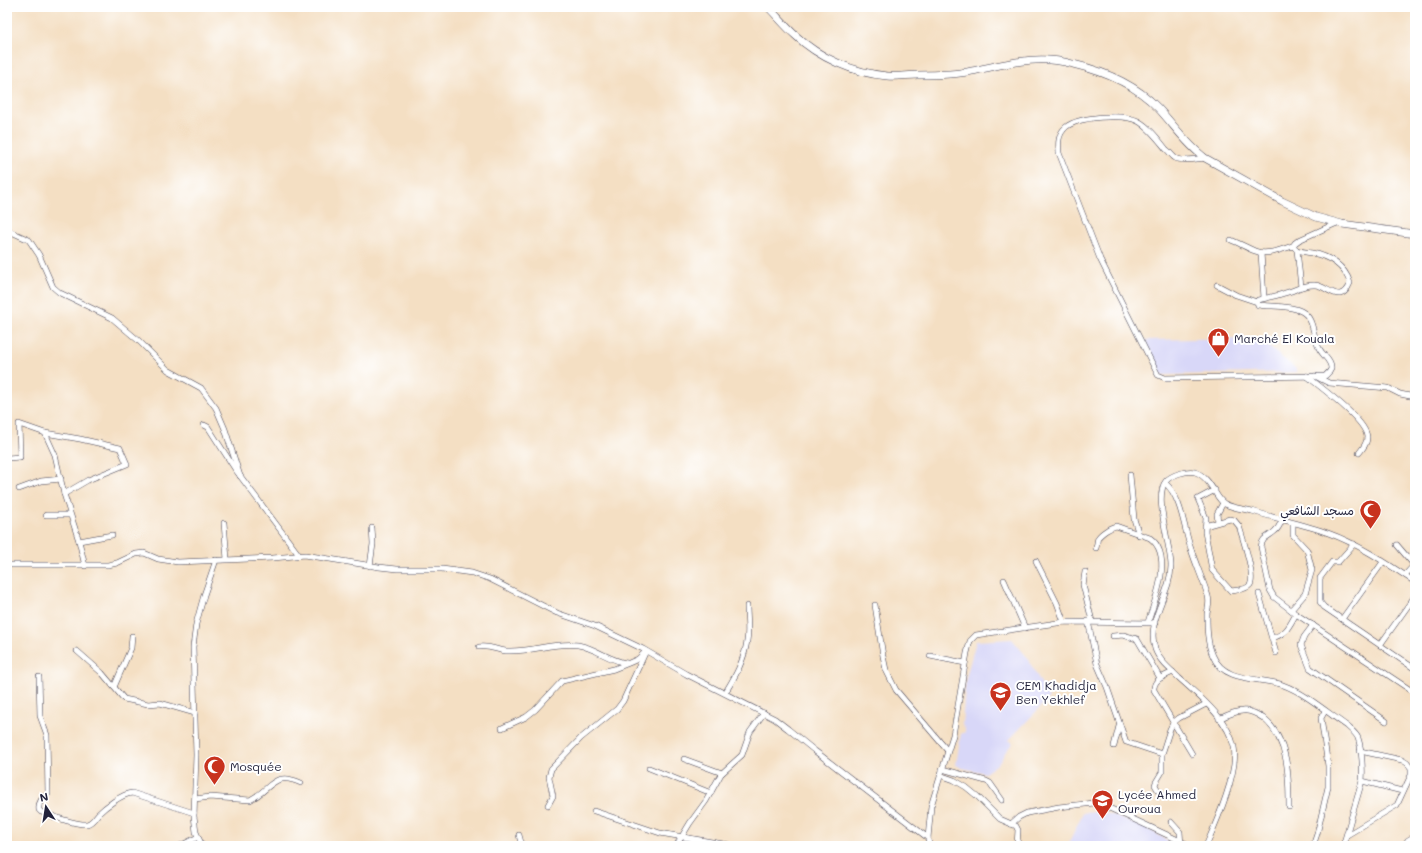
<svg xmlns="http://www.w3.org/2000/svg" width="1422" height="853" viewBox="0 0 1422 853" font-family="Mali,'Playpen Sans Arabic',sans-serif">
	<style>
		.built { fill: #d8d7f8 }
		.lines { fill: none; stroke-linecap: round; stroke-linejoin: round }
		.street-casing { stroke: #423e4f; stroke-width: 6 }
		.secondary-casing { stroke: #423e4f; stroke-width: 8 }
		.street { stroke: #fff; stroke-width: 5 }
		.secondary { stroke: #fff; stroke-width: 7 }
		.labels { text-anchor: middle; dominant-baseline: central; stroke-width: 4; stroke-linejoin: round; paint-order: stroke }
		.poi-label { font-size: 12px; fill: #22223b; stroke: #fff; text-anchor: start }
	</style>
	<rect width="100%" height="100%" fill="#fff"/>
	<filter id="ink" filterUnits="userSpaceOnUse"><feTurbulence type="fractalNoise" baseFrequency=".025" numOctaves="2"/><feDisplacementMap in="SourceGraphic" scale="8" xChannelSelector="R" yChannelSelector="G"/><feConvolveMatrix kernelMatrix="1 2 1 2 8 2 1 2 1" color-interpolation-filters="sRGB"/></filter>
	<filter id="wash" filterUnits="userSpaceOnUse"><feTurbulence type="fractalNoise" baseFrequency=".012" numOctaves="4" result="noise"/><feDisplacementMap in="SourceGraphic" scale="16" xChannelSelector="R" yChannelSelector="G"/><feGaussianBlur stdDeviation="0.9" result="paint"/><feColorMatrix in="noise" values="0 0 0 0 0 0 0 0 0 0 0 0 0 0 0 0 0 1.4 0 .05"/><feComposite in="paint" operator="in"/></filter>
	<g filter="url(#wash)">
		<rect width="100%" height="100%" fill="#f4dfc3"/>
		<g class="built">
			<path d="M 1249,338 L 1269,347 L 1295,368 L 1298,372 L 1161,375 L 1145,340 Z"/>
			<path d="M 1012,639 L 1027,657 L 1049,698 L 1009,740 L 1013,743 L 1006,751 L 999,763 L 985,773 L 962,768 L 956,765 L 961,734 L 965,732 L 965,728 L 962,725 L 966,678 L 976,641 Z"/>
			<path d="M 1098,810 L 1146,828 L 1169,841 L 1169,846 L 1067,846 L 1083,813 Z"/>
		</g>
	</g>
	<g filter="url(#ink)">
		<g class="lines">
			<defs>
				<g id="street">
					<path d="M 1205,158 C 1197,159 1182,162 1175,158 C 1172,156 1169,151 1166,149 C 1158,139 1149,127 1138,121 C 1123,113 1078,117 1066,127 C 1058,134 1058,143 1059,153 L 1100,259 L 1158,375 L 1165,378 L 1325,376 C 1327,374 1330,372 1331,369 C 1332,361 1322,355 1319,348 C 1312,336 1315,318 1301,311 C 1289,305 1271,307 1258,305 L 1257,302 L 1258,300 C 1267,298 1276,296 1285,293 C 1295,291 1303,284 1315,285 C 1323,285 1332,295 1340,294 C 1346,293 1348,287 1350,283 C 1345,266 1329,256 1312,253 C 1307,252 1302,252 1297,250 L 1293,246 L 1295,243 L 1299,240 L 1337,223"/>
					<path d="M 7,230 L 29,240 L 39,255 L 53,287 L 60,293 L 112,318 L 139,341 L 168,370 L 201,388 L 216,408 L 225,429 L 240,476"/>
					<path d="M 1231,240 C 1239,243 1247,248 1255,251 C 1267,256 1282,249 1293,246"/>
					<path d="M 1297,250 L 1301,287"/>
					<path d="M 1261,253 L 1264,298"/>
					<path d="M 1217,285 L 1236,295 L 1257,302"/>
					<path d="M 1307,376 C 1320,387 1366,420 1367,437 C 1367,444 1363,448 1359,453"/>
					<path d="M 1315,376 L 1329,383 L 1388,388 L 1400,394 L 1415,397"/>
					<path d="M 204,425 L 208,427 L 235,469 L 299,555"/>
					<path d="M 45,433 L 55,455 L 64,494 L 79,541 L 85,566"/>
					<path d="M 8,458 L 20,457 L 19,424 L 45,433 L 80,439 L 120,448 L 127,464 L 88,480 L 64,494"/>
					<path d="M 1130,475 L 1134,519 L 1139,535"/>
					<path d="M 1165,483 C 1182,497 1184,530 1191,549 C 1196,565 1203,580 1208,596 C 1210,603 1208,607 1207,614 C 1207,628 1207,643 1213,656 C 1224,683 1261,677 1283,685 C 1305,693 1328,713 1347,726 C 1351,730 1356,733 1358,738 C 1362,750 1363,769 1362,781 L 1343,846"/>
					<path d="M 19,489 L 41,481 L 61,479"/>
					<path d="M 46,515 L 70,515"/>
					<path d="M 1282,520 C 1280,524 1279,528 1275,531 C 1269,537 1262,537 1261,547 L 1270,590 L 1274,597 L 1296,614 L 1415,693"/>
					<path d="M 1218,522 L 1217,514 L 1223,503"/>
					<path d="M 224,523 L 227,559"/>
					<path d="M 1205,526 L 1230,519 L 1234,520 L 1239,526 C 1242,536 1256,577 1250,585 C 1246,590 1237,590 1231,591 L 1212,570 L 1205,532 L 1206,518 L 1198,499 L 1215,490"/>
					<path d="M 79,541 L 112,535"/>
					<path d="M 1354,544 L 1338,562 L 1332,562 L 1320,578 L 1320,602 L 1324,607 L 1415,669"/>
					<path d="M 1397,545 L 1414,565"/>
					<path d="M 1096,548 C 1097,545 1097,540 1098,538 C 1101,533 1111,527 1116,526 L 1150,538 C 1174,555 1155,600 1148,622"/>
					<path d="M 1036,561 L 1057,603 L 1064,622"/>
					<path d="M 7,565 L 108,565 L 117,563 L 136,554 L 144,553 L 158,559 L 178,562 L 273,558 L 305,555 L 379,567 L 397,569 L 442,569 L 472,573 L 490,579 L 557,613 L 595,626 L 643,649 L 686,674 L 775,719 L 788,729 L 815,751 L 928,838"/>
					<path d="M 370,566 L 373,544 L 372,528"/>
					<path d="M 1085,572 L 1083,585 L 1092,621"/>
					<path d="M 1405,575 L 1415,564"/>
					<path d="M 1004,580 L 1025,628"/>
					<path d="M 1259,594 L 1276,653"/>
					<path d="M 875,605 L 883,656 L 886,670 L 896,690 L 947,750"/>
					<path d="M 1291,610 L 1305,594 L 1312,570 L 1307,550 L 1293,535 L 1293,523"/>
					<path d="M 1342,619 L 1383,562"/>
					<path d="M 1088,621 L 1097,664 L 1107,687 L 1126,742 L 1162,754"/>
					<path d="M 1313,625 L 1304,637 L 1301,645 L 1310,668 L 1386,721"/>
					<path d="M 1113,636 L 1123,635 L 1137,639 L 1160,678"/>
					<path d="M 1272,638 C 1287,634 1289,626 1296,614"/>
					<path d="M 1380,645 L 1415,596"/>
					<path d="M 479,647 C 490,645 498,651 508,651 C 531,652 555,642 578,645 C 596,648 610,661 627,663"/>
					<path d="M 77,651 L 102,673 L 124,699 L 148,704 L 160,703 L 195,713"/>
					<path d="M 930,656 L 965,663"/>
					<path d="M 1173,672 C 1165,676 1153,679 1154,690 L 1192,754"/>
					<path d="M 39,677 L 40,716 L 47,735 L 48,794 C 42,798 38,802 39,810 L 41,812 C 53,816 74,825 87,824 C 92,823 95,818 98,814 C 105,807 122,794 132,793 L 194,813"/>
					<path d="M 114,687 L 131,648 L 132,636"/>
					<path d="M 725,693 C 735,677 744,661 747,641 C 749,630 747,618 747,606"/>
					<path d="M 1219,719 C 1227,715 1235,711 1243,711 C 1250,710 1257,714 1263,718 C 1289,739 1289,777 1289,807"/>
					<path d="M 502,728 L 526,717 L 535,710 L 562,681 L 614,669 L 629,663 L 638,659 L 644,653"/>
					<path d="M 1114,746 L 1119,726"/>
					<path d="M 684,759 L 722,773"/>
					<path d="M 649,768 L 711,793"/>
					<path d="M 942,769 L 986,781 L 990,783 L 1002,800"/>
					<path d="M 940,775 L 954,780 L 966,787 L 977,796 L 1000,819 L 1016,826 L 1018,830 L 1017,846"/>
					<path d="M 1362,781 L 1402,791"/>
					<path d="M 1161,795 L 1155,785 L 1156,782 L 1162,772 L 1162,754 L 1170,729 L 1173,723 L 1179,718 L 1206,704"/>
					<path d="M 195,799 L 210,797 L 250,800 C 272,789 273,770 301,783"/>
					<path d="M 548,805 L 553,796 L 549,777 L 551,769 L 581,738 L 617,709 L 623,701 L 646,651"/>
					<path d="M 594,811 L 660,833 L 735,846"/>
					<path d="M 1171,822 L 1180,832 L 1181,846"/>
					<path d="M 1011,824 L 1019,817 L 1027,813 L 1059,807 L 1094,803 L 1105,806 L 1191,846"/>
					<path d="M 519,835 L 522,846"/>
					<path d="M 1347,835 L 1397,805 L 1411,775 L 1411,768 L 1407,763 L 1402,760 L 1360,751"/>
					<path d="M 180,846 L 198,837"/>
					<path d="M 202,846 L 196,832 L 194,816 L 196,755 L 193,647 L 196,624 L 204,595 L 216,560"/>
					<path d="M 676,846 L 690,823 L 706,801 L 721,774 L 742,755 L 750,732 L 764,713"/>
					<path d="M 929,846 L 928,838 L 931,806 L 953,735 L 967,653 L 970,641 L 976,635 L 1064,622 L 1155,623"/>
					<path d="M 1206,846 C 1216,823 1239,771 1234,747 C 1228,719 1200,697 1179,678 C 1171,670 1159,661 1155,649 C 1146,619 1171,594 1171,566 C 1171,546 1153,496 1166,481 C 1171,475 1187,470 1195,472 C 1211,477 1216,500 1225,504 C 1233,508 1243,509 1252,511 C 1277,519 1304,524 1328,533 C 1359,544 1388,564 1415,582"/>
					<path d="M 1313,846 L 1317,834 L 1328,787 L 1328,766 L 1321,718 L 1325,711"/>
					<path d="M 1404,846 L 1408,840 L 1415,836"/>
				</g>
				<path id="secondary" d="M 768,7 C 777,16 785,26 795,35 C 819,58 854,73 887,76 C 898,77 908,75 918,75 C 936,75 954,75 972,71 C 1007,64 1037,54 1073,64 C 1103,71 1136,85 1158,108 C 1174,125 1186,144 1205,158 L 1282,201 L 1316,217 L 1342,224 L 1415,234"/>
			</defs>
			<use href="#street" class="street-casing"/>
			<use href="#secondary" class="secondary-casing"/>
			<use href="#street" class="street"/>
			<use href="#secondary" class="secondary"/>
		</g>
	</g>
	<defs>
		<symbol id="shop-pin" viewBox="-11 -11 22 30"><path d="M0 17L-7.5 6A9.5 9.5 0 1 1 7.5 6Z" fill="#c8321e" stroke="#fff"/><path d="M-5-2.5h2.3a2.7 3.5 0 0 1 5.4 0H5L5.5 6h-11ZM-1.5-2.5h3a1.5 2.3 0 0 0-3 0Z" fill="#fff"/></symbol>
		<symbol id="mosque-pin" viewBox="-11 -11 22 30"><path d="M0 17L-7.5 6A9.5 9.5 0 1 1 7.5 6Z" fill="#c8321e" stroke="#fff"/><path d="M3.5-4.9A6 6 0 1 0 3.5 4.9A5 5 0 1 1 3.5-4.9Z" fill="#fff"/></symbol>
		<symbol id="school-pin" viewBox="-11 -11 22 30"><path d="M0 17L-7.5 6A9.5 9.5 0 1 1 7.5 6Z" fill="#c8321e" stroke="#fff"/><path d="M0-5L7-2L0 1L-7-2ZM-4 1L0 2.5L4 1V4Q0 6-4 4Z" fill="#fff"/></symbol>
	</defs>
	<g fill-rule="evenodd">
		<use href="#shop-pin" x="1206" y="326" width="25" height="34"/>
		<use href="#mosque-pin" x="1358" y="498" width="25" height="34"/>
		<use href="#school-pin" x="988" y="680" width="25" height="34"/>
		<use href="#mosque-pin" x="202" y="754" width="25" height="34"/>
		<use href="#school-pin" x="1090" y="788" width="25" height="34"/>
	</g>
	<g class="labels">
		<g class="poi-label">
			<text x="1234" y="338">Marché El Kouala</text>
			<text x="1354" y="510" text-anchor="end">مسجد الشافعي</text>
			<text x="1016" y="685">CEM Khadidja<tspan x="1016" dy="14">Ben Yekhlef</tspan></text>
			<text x="230" y="766">Mosquée</text>
			<text x="1118" y="794">Lycée Ahmed<tspan x="1118" dy="14">Ouroua</tspan></text>
		</g>
	</g>
	<rect width="1422" height="853" fill="none" stroke="#fff" stroke-width="24"/>
	<g transform="translate(46 807) rotate(348)" stroke="#ffffff" stroke-width="3" paint-order="stroke">
	<path d="M0-3L7 15L0 10L-7 15Z" fill="#22223b"/>
	<text y="-6" font-size="11" font-weight="bold" text-anchor="middle" fill="#22223b">N</text>
	</g>
</svg>
